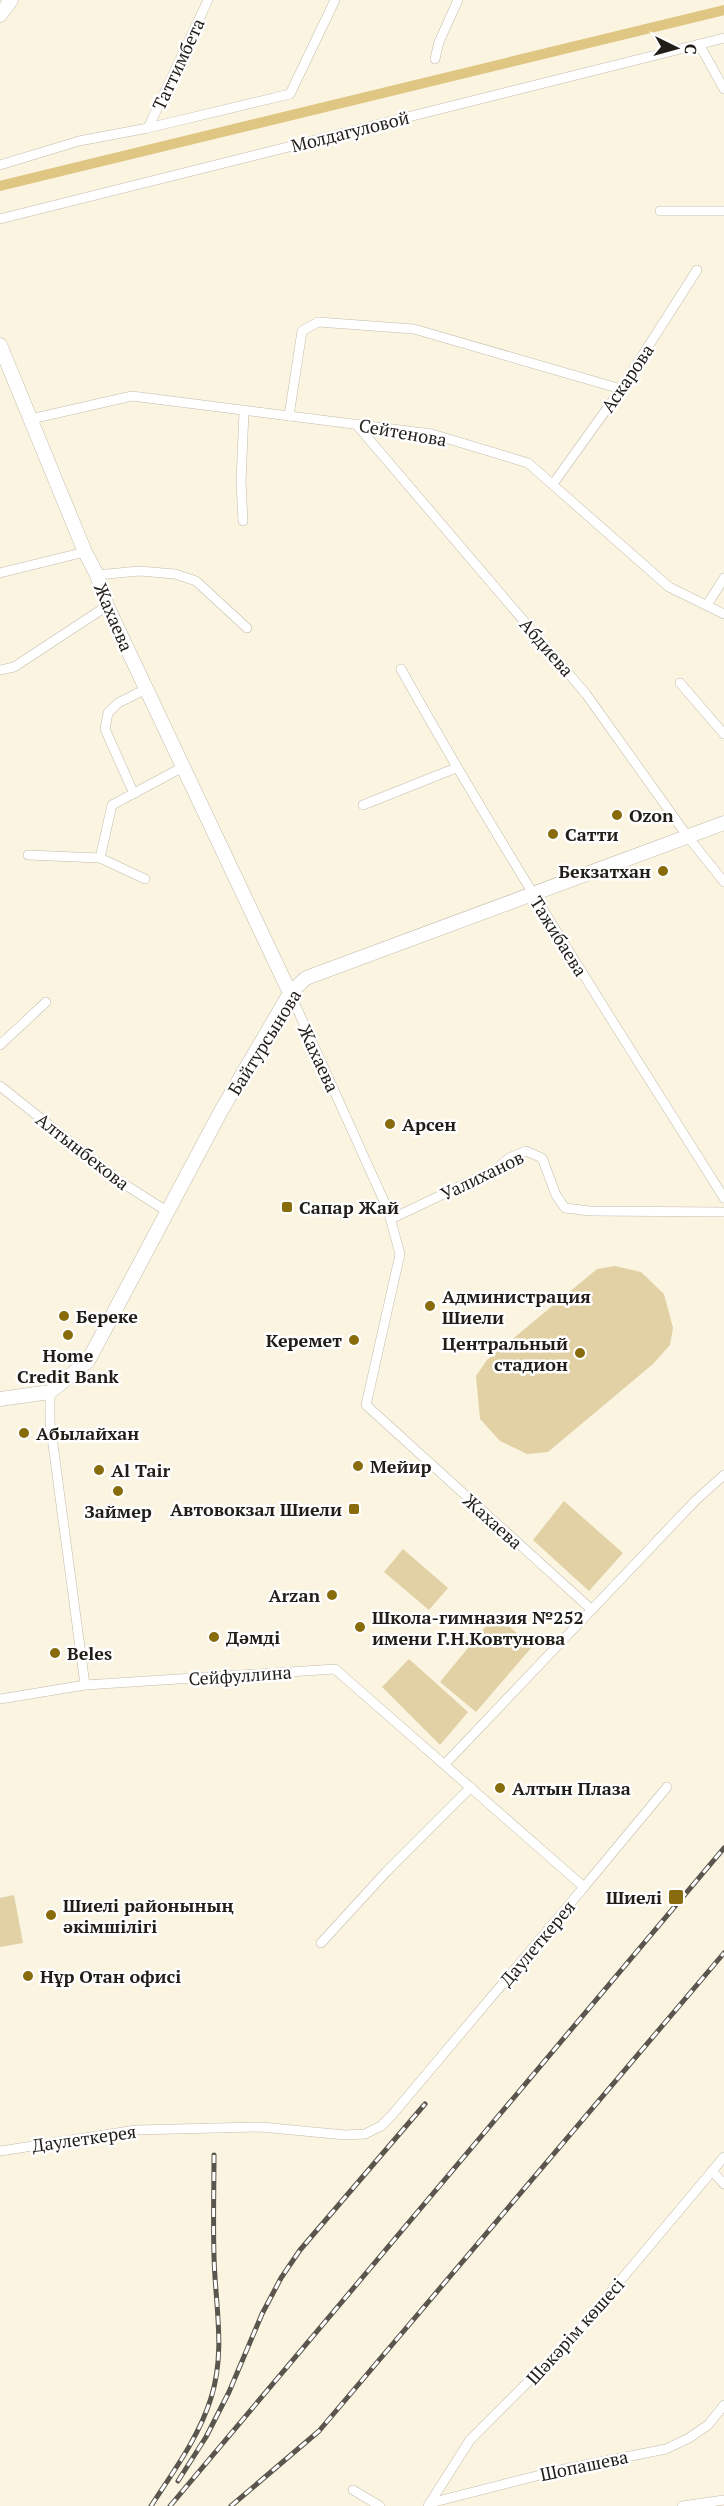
<svg xmlns="http://www.w3.org/2000/svg" width="724" height="2506" viewBox="0 0 724 2506" font-family="'PT Serif',serif">
	<style>
		.green { fill: #e1d1a4 }
		.lines { fill: none; stroke-linecap: round; stroke-linejoin: round }
		.canal { stroke: #dfc682; stroke-width: 10 }
		.street-casing { stroke: #c3bcab; stroke-width: 10 }
		.secondary-casing { stroke: #c3bcab; stroke-width: 15 }
		.street { stroke: #fff; stroke-width: 9 }
		.secondary { stroke: #fff; stroke-width: 14 }
		.rail-casing { stroke: #5a564d; stroke-width: 5 }
		.rail { stroke: #fff; stroke-width: 3; stroke-dasharray: 9; stroke-linecap: butt }
		.poi-dot { fill: #886c0b; stroke: #fff; stroke-width: 2 }
		.labels { text-anchor: middle; dominant-baseline: central; stroke-width: 5; stroke-linejoin: round; paint-order: stroke }
		.street-label { font-size: 18px; fill: #211e18; stroke: #fff }
		.poi-label { font-size: 18px; font-weight: bold; fill: #211e18; stroke: #fff; text-anchor: start }
	</style>
	<rect width="100%" height="100%" fill="#fbf4e1"/>
	<g class="green">
		<path d="M 615,1266 L 641,1272 L 664,1294 L 673,1328 L 670,1345 L 653,1364 L 548,1452 L 527,1454 L 500,1441 L 480,1419 L 476,1376 L 487,1360 L 597,1269 Z"/>
		<path d="M 564,1501 L 623,1553 L 589,1591 L 533,1540 Z"/>
		<path d="M 403,1549 L 448,1588 L 429,1610 L 384,1572 Z"/>
		<path d="M 496,1614 L 532,1647 L 476,1712 L 440,1682 Z"/>
		<path d="M 409,1659 L 468,1712 L 440,1745 L 382,1687 Z"/>
		<path d="M 14,1895 L 23,1943 L 0,1947 L 0,1898 Z"/>
	</g>
	<g class="lines">
		<path class="canal" d="M 0,186 L 724,10"/>
		<defs>
			<g id="street">
				<path d="M 699,44 L 724,89"/>
				<path d="M 435,59 L 439,42 L 458,0"/>
				<path d="M 148,128 L 208,0"/>
				<path d="M 0,165 L 79,141 L 148,128 L 290,94 L 335,0"/>
				<path d="M 660,211 L 724,211"/>
				<path d="M 0,219 L 724,38"/>
				<path d="M 289,416 L 302,331 L 318,322 L 414,329 L 621,389"/>
				<path d="M 31,419 L 132,396 L 432,434 L 528,463 L 669,587 L 724,614"/>
				<path d="M 356,424 L 586,694 L 688,837 L 724,882"/>
				<path d="M 553,484 L 621,389 L 697,270"/>
				<path d="M 243,521 L 241,482 L 244,411"/>
				<path d="M 0,573 L 85,552"/>
				<path d="M 97,575 L 139,571 L 175,574 L 196,581 L 247,628"/>
				<path d="M 707,605 L 724,578"/>
				<path d="M 401,669 C 502,850 614,1023 724,1198"/>
				<path d="M 0,670 L 14,667 L 107,606"/>
				<path d="M 680,683 L 724,734"/>
				<path d="M 134,794 L 105,729 L 108,713 L 118,703 L 146,689"/>
				<path d="M 363,805 L 456,768"/>
				<path d="M 28,855 L 100,858"/>
				<path d="M 145,879 L 100,858 L 112,805 L 183,767"/>
				<path d="M 290,993 L 388,1210 L 400,1254 L 366,1405 L 592,1610"/>
				<path d="M 0,1045 L 46,1002"/>
				<path d="M 0,1086 L 121,1182 L 168,1212"/>
				<path d="M 391,1219 L 496,1169 L 509,1158 L 526,1151 L 542,1158 L 556,1195 L 565,1208 L 590,1211 L 724,1212"/>
				<path d="M 50,1392 L 50,1422 L 85,1685"/>
				<path d="M 0,1699 L 85,1685 L 335,1669 L 584,1887 L 392,2115 L 381,2126 L 365,2134 L 345,2135 L 261,2127 L 136,2130 L 0,2151"/>
				<path d="M 445,1764 L 695,1501 L 724,1475"/>
				<path d="M 584,1887 L 667,1787"/>
				<path d="M 321,1943 L 387,1871 L 471,1787"/>
				<path d="M 712,2171 L 724,2184"/>
				<path d="M 353,2490 L 380,2506"/>
				<path d="M 430,2503 L 560,2470 L 666,2449 L 689,2438 L 708,2425 L 724,2405"/>
				<path d="M 428,2506 L 470,2440 L 573,2337 L 724,2157"/>
				<path d="M 682,2506 L 724,2500"/>
			</g>
			<g id="secondary">
				<path d="M 0,15 L 11,0"/>
				<path d="M 0,345 L 85,552 L 97,575 L 107,606 L 290,993"/>
				<path d="M 0,1399 L 50,1392 L 88,1361 L 221,1111 L 290,993 L 306,978 L 724,823"/>
			</g>
		</defs>
		<use href="#street" class="street-casing"/>
		<use href="#secondary" class="secondary-casing"/>
		<use href="#street" class="street"/>
		<use href="#secondary" class="secondary"/>
		<defs>
			<g id="rail">
				<path d="M 178,2481 L 206,2437 L 229,2392 L 262,2314 L 281,2278 L 300,2250 L 425,2104"/>
				<path d="M 151,2506 C 173,2472 199,2437 211,2398 C 226,2351 215,2304 214,2256 C 213,2223 214,2189 214,2155"/>
				<path d="M 170,2506 L 724,1848"/>
				<path d="M 231,2506 L 319,2431 L 724,1953"/>
			</g>
		</defs>
		<use href="#rail" class="rail-casing"/>
		<use href="#rail" class="rail"/>
	</g>
	<g class="poi-dot">
		<circle cx="617" cy="815" r="6"/>
		<circle cx="553" cy="834" r="6"/>
		<circle cx="663" cy="871" r="6"/>
		<circle cx="390" cy="1124" r="6"/>
		<rect x="281" y="1201" width="12" height="12" rx="3"/>
		<circle cx="430" cy="1306" r="6"/>
		<circle cx="64" cy="1316" r="6"/>
		<circle cx="68" cy="1335" r="6"/>
		<circle cx="354" cy="1340" r="6"/>
		<circle cx="580" cy="1353" r="6"/>
		<circle cx="24" cy="1433" r="6"/>
		<circle cx="358" cy="1466" r="6"/>
		<circle cx="99" cy="1470" r="6"/>
		<circle cx="118" cy="1491" r="6"/>
		<rect x="348" y="1503" width="12" height="12" rx="3"/>
		<circle cx="332" cy="1595" r="6"/>
		<circle cx="360" cy="1627" r="6"/>
		<circle cx="214" cy="1637" r="6"/>
		<circle cx="55" cy="1653" r="6"/>
		<circle cx="500" cy="1788" r="6"/>
		<rect x="668" y="1889" width="16" height="16" rx="3"/>
		<circle cx="51" cy="1915" r="6"/>
		<circle cx="28" cy="1976" r="6"/>
	</g>
	<g class="labels">
		<g class="street-label">
			<text transform="translate(178 64) rotate(-65)">Таттимбета</text>
			<text transform="translate(350 131) rotate(-14)">Молдагуловой</text>
			<text transform="translate(627 378) rotate(-56)">Аскарова</text>
			<text transform="translate(403 432) rotate(10)">Сейтенова</text>
			<text transform="translate(114 617) rotate(67)">Жахаева</text>
			<text transform="translate(547 647) rotate(49)">Абдиева</text>
			<text transform="translate(559 936) rotate(58)">Тажибаева</text>
			<text transform="translate(264 1042) rotate(-58)">Байтурсынова</text>
			<text transform="translate(319 1058) rotate(65)">Жахаева</text>
			<text transform="translate(83 1151) rotate(38)">Алтынбекова</text>
			<text transform="translate(482 1175) rotate(-26)">Уалиханов</text>
			<text transform="translate(493 1521) rotate(42)">Жахаева</text>
			<text transform="translate(240 1675) rotate(-4)">Сейфуллина</text>
			<text transform="translate(537 1943) rotate(-50)">Даулеткерея</text>
			<text transform="translate(84 2138) rotate(-8)">Даулеткерея</text>
			<text transform="translate(575 2331) rotate(-48)">Шәкәрім көшесі</text>
			<text transform="translate(584 2465) rotate(-12)">Шопашева</text>
		</g>
		<g class="poi-label">
			<text x="629" y="815">Ozon</text>
			<text x="565" y="834">Сатти</text>
			<text x="651" y="871" text-anchor="end">Бекзатхан</text>
			<text x="402" y="1124">Арсен</text>
			<text x="299" y="1207">Сапар Жай</text>
			<text x="442" y="1296">Администрация<tspan x="442" dy="21">Шиели</tspan></text>
			<text x="76" y="1316">Береке</text>
			<text x="342" y="1340" text-anchor="end">Керемет</text>
			<text x="568" y="1343" text-anchor="end">Центральный<tspan x="568" dy="21">стадион</tspan></text>
			<text x="68" y="1355" text-anchor="middle">Home<tspan x="68" dy="21">Credit Bank</tspan></text>
			<text x="36" y="1433">Абылайхан</text>
			<text x="370" y="1466">Мейир</text>
			<text x="111" y="1470">Al Tair</text>
			<text x="342" y="1509" text-anchor="end">Автовокзал Шиели</text>
			<text x="118" y="1511" text-anchor="middle">Займер</text>
			<text x="320" y="1595" text-anchor="end">Arzan</text>
			<text x="372" y="1617">Школа-гимназия №252<tspan x="372" dy="21">имени Г.Н.Ковтунова</tspan></text>
			<text x="226" y="1637">Дәмді</text>
			<text x="67" y="1653">Beles</text>
			<text x="512" y="1788">Алтын Плаза</text>
			<text x="662" y="1897" text-anchor="end">Шиелі</text>
			<text x="63" y="1905">Шиелі районының<tspan x="63" dy="21">әкімшілігі</tspan></text>
			<text x="40" y="1976">Нұр Отан офисі</text>
		</g>
	</g>
	<g transform="translate(676 48) rotate(95)" stroke="#ffffff" stroke-width="4.5" paint-order="stroke">
	<path d="M0-4.5L10 22L0 15L-10 22Z" fill="#211e18"/>
	<text y="-9" font-size="16" font-weight="bold" text-anchor="middle" fill="#211e18">С</text>
	</g>
</svg>
